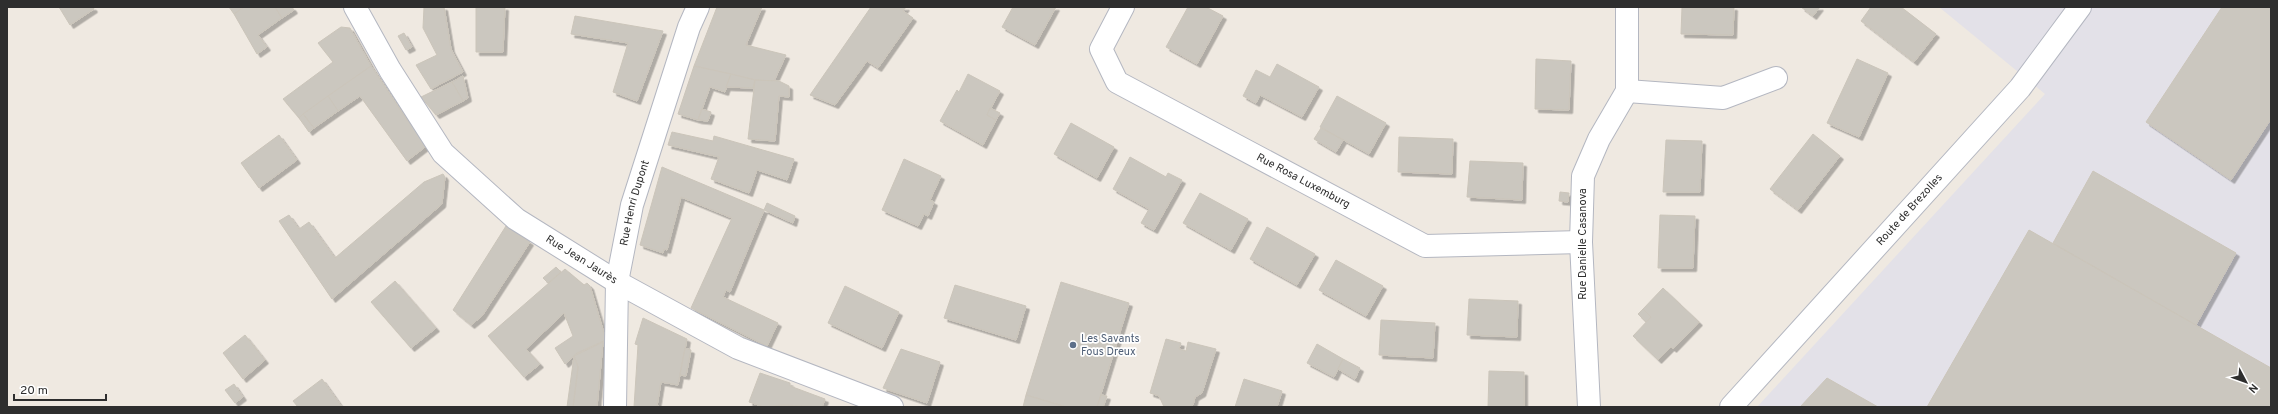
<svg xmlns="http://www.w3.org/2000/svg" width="2278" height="414" viewBox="0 0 2278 414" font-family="Overpass,sans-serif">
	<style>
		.industrial { fill: #e3e1e8 }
		.building { fill: #cbc7bf; stroke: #cbc5ba; filter: url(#shadow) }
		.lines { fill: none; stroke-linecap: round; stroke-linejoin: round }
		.street-casing { stroke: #b4b7c1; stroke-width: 24 }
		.secondary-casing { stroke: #b4b7c1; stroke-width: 24 }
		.street { stroke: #fff; stroke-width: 22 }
		.secondary { stroke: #fff; stroke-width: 22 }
		.service-dot { fill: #5c6f8a; stroke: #fff; stroke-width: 1.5 }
		.labels { text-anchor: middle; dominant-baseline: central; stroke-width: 3.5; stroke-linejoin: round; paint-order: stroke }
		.street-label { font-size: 11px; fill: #2e2e2e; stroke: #fff }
		.service-label { font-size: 11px; fill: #4e5e75; stroke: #fff; text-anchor: start }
	</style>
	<defs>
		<filter id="shadow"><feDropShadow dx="3.5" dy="3.5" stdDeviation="0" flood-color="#0004"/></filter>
	</defs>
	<rect width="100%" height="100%" fill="#efe9e1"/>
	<path class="industrial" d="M 1939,7 L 2271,7 L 2271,407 L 1757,407 L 2045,94 Z"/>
	<g class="building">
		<path d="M 59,7 L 93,7 L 94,9 L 70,25 Z"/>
		<path d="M 229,7 L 244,7 L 234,14 Z"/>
		<path d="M 244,7 L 275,7 L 282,18 L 258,35 L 267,47 L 257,54 L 234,14 Z"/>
		<path d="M 275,7 L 292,7 L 294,10 L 282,18 Z"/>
		<path d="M 424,7 L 444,7 L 451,49 L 463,72 L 431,89 L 416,65 L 437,55 L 423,28 Z"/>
		<path d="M 476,7 L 505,7 L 503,52 L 476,52 Z"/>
		<path d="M 717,7 L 762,7 L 746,45 L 786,55 L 774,81 L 755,80 L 694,66 Z"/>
		<path d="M 871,7 L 906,7 L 903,11 L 913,18 L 878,68 L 867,61 L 835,105 L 810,95 Z"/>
		<path d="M 1013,7 L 1056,7 L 1035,45 L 1002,27 Z"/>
		<path d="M 1188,7 L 1206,7 L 1223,16 L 1197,64 L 1166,47 Z"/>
		<path d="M 1682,7 L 1734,7 L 1733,35 L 1681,34 Z"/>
		<path d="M 1801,7 L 1820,7 L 1813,16 Z"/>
		<path d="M 1871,7 L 1901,7 L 1936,34 L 1914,62 L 1861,21 Z"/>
		<path d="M 2222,7 L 2271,7 L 2271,119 L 2231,180 L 2146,122 Z"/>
		<path d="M 575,16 L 663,31 L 637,101 L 613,92 L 628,43 L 571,34 Z"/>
		<path d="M 341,27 L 350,28 L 371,66 L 299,118 L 283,99 L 333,62 L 318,43 Z"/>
		<path d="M 404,33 L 412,47 L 406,50 L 398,36 Z"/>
		<path d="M 1536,59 L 1571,61 L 1569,110 L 1535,109 Z"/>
		<path d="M 1857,59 L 1888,73 L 1859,137 L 1827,123 Z"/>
		<path d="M 1277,64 L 1319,87 L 1302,117 L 1260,95 L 1256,103 L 1243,96 L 1256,70 L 1270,77 Z"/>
		<path d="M 371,66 L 407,120 L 429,144 L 407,161 L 360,96 L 338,111 L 328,96 Z"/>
		<path d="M 694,66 L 731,74 L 725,92 L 710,87 L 698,120 L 678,114 Z"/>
		<path d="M 731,74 L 755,80 L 753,88 L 726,87 Z"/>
		<path d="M 968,74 L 1000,91 L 987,115 L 996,120 L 983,145 L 940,121 L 957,90 L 959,92 Z"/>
		<path d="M 463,76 L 468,98 L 463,101 L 452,82 Z"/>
		<path d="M 755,80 L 779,81 L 789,86 L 789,97 L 779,96 L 775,141 L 748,139 Z"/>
		<path d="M 452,82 L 463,101 L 436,115 L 421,97 Z"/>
		<path d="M 328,96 L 338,111 L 314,128 L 303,114 Z"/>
		<path d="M 1337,96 L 1386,123 L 1369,154 L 1320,127 Z"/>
		<path d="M 990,108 L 1000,113 L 996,120 L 987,115 Z"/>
		<path d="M 702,109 L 711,112 L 708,121 L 698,120 Z"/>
		<path d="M 303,114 L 314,128 L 309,132 L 299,118 Z"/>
		<path d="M 1071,123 L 1114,147 L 1097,178 L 1054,154 Z"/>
		<path d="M 1321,128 L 1343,140 L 1336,152 L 1314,139 Z"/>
		<path d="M 672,132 L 713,141 L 714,136 L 794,159 L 787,180 L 757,170 L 749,193 L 711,179 L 719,157 L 668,145 Z"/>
		<path d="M 1813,134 L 1840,156 L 1798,210 L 1770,189 Z"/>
		<path d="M 279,135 L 297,160 L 259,188 L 241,163 Z"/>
		<path d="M 1399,137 L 1453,139 L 1452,174 L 1398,172 Z"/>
		<path d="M 1666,140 L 1702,141 L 1700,192 L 1663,192 Z"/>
		<path d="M 1130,157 L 1166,177 L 1168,173 L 1182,180 L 1154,230 L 1141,223 L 1149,209 L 1113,189 Z"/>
		<path d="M 904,159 L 941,176 L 930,200 L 934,202 L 928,216 L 924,214 L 918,226 L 882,210 Z"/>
		<path d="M 1470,161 L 1523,163 L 1522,200 L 1467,197 Z"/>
		<path d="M 662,167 L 764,210 L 730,292 L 726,290 L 723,297 L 778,323 L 767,346 L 691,308 L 732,218 L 681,197 L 667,250 L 664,249 L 663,253 L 640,245 Z"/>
		<path d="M 2093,171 L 2236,253 L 2196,325 L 2053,243 Z"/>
		<path d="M 443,174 L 445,177 L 442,204 L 332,299 L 279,221 L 289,215 L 299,229 L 309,222 L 335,258 L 424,182 Z"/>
		<path d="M 1560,192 L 1569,193 L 1568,202 L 1559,201 Z"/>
		<path d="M 1200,193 L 1248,219 L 1231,250 L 1183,223 Z"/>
		<path d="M 767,203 L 795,216 L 793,223 L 764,210 Z"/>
		<path d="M 1660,215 L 1695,216 L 1693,268 L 1658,268 Z"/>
		<path d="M 506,226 L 530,242 L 482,316 L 471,325 L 453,310 Z"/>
		<path d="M 1267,227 L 1315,254 L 1297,285 L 1250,259 Z"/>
		<path d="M 2029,230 L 2271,368 L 2271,407 L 1927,407 Z"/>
		<path d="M 1336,260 L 1383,286 L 1366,316 L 1319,290 Z"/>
		<path d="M 556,267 L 561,272 L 548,283 L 543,278 Z"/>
		<path d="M 565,269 L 584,285 L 587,283 L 590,286 L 606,340 L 577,353 L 565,364 L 555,348 L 573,336 L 564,313 L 526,349 L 540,364 L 524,377 L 488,336 Z"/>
		<path d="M 395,281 L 436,328 L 411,348 L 371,302 Z"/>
		<path d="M 1061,282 L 1129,303 L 1097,407 L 1066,407 L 1026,395 Z"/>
		<path d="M 955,285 L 1026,306 L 1016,340 L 944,318 Z"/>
		<path d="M 845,286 L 899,312 L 882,348 L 828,323 Z"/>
		<path d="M 1663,288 L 1699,322 L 1673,349 L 1671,347 L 1658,360 L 1633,336 L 1651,317 L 1643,309 Z"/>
		<path d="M 1469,299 L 1518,301 L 1517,337 L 1467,335 Z"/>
		<path d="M 1643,309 L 1651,317 L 1646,322 L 1638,314 Z"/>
		<path d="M 643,318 L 687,339 L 678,385 L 661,382 L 657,406 L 662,407 L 634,407 L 638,345 L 635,344 Z"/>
		<path d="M 1381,320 L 1435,323 L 1433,358 L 1379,355 Z"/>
		<path d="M 245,335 L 265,360 L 243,379 L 223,353 Z"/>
		<path d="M 1166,339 L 1181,343 L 1179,349 L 1186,351 L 1188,342 L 1216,349 L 1202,393 L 1195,397 L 1193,405 L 1189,407 L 1164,407 L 1159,396 L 1150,393 Z"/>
		<path d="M 603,342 L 597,407 L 573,407 L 578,367 L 574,356 Z"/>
		<path d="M 1317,344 L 1343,359 L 1334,377 L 1307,363 Z"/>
		<path d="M 685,348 L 691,350 L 686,376 L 680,375 Z"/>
		<path d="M 901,349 L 940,362 L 927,403 L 883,388 Z"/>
		<path d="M 574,356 L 578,367 L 573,407 L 567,407 Z"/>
		<path d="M 1343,359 L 1360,368 L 1355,379 L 1338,369 Z"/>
		<path d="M 1489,371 L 1524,372 L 1524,407 L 1488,407 Z"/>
		<path d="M 760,373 L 790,383 L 790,386 L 825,399 L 822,407 L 783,405 L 764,407 L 749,402 Z"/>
		<path d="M 1827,378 L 1878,407 L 1800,407 Z"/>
		<path d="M 322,379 L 342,407 L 298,407 L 293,401 Z"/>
		<path d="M 1244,379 L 1282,391 L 1277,407 L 1235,407 Z"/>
		<path d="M 234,384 L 243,397 L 235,403 L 225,390 Z"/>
		<path d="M 1026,395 L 1066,407 L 1023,407 Z"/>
		<path d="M 1101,395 L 1107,396 L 1103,407 L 1097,407 Z"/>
	</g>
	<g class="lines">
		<defs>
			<g id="street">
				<path id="s1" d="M 355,7 L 390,70 L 443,153 L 516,219 L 617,282 L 738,348 L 892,407"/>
				<path id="s2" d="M 1123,7 L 1101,49 L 1117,82 L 1425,246 L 1581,242"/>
				<path d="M 1627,91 L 1723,98 L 1776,78"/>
				<path id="s3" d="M 615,407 L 617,282 L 632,205 L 689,27 L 698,7"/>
				<path d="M 1589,407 L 1581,242 L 1583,176 L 1599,139 L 1627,91 L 1627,7"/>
			</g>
			<g id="secondary">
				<path id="s4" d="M 1731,407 L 2020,88 L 2080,7"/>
			</g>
		</defs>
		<use href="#street" class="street-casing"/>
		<use href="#secondary" class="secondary-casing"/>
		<use href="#street" class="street"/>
		<use href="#secondary" class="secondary"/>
	</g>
	<circle class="service-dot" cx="1073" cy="345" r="4"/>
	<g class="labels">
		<g class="street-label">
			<text stroke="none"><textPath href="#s2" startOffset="295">Rue Rosa Luxemburg</textPath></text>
			<text stroke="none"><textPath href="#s3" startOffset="206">Rue Henri Dupont</textPath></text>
			<text stroke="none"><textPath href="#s4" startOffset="266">Route de Brezolles</textPath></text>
			<text transform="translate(1583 244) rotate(-90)">Rue Danielle Casanova</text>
			<text stroke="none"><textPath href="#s1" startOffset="346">Rue Jean Jaurès</textPath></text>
		</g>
		<g class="service-label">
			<text x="1081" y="339">Les Savants<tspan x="1081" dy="13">Fous Dreux</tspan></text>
		</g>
	</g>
	<rect width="2278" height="414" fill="none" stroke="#2e2e2e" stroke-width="16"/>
	<g transform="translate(2246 382) rotate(131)" stroke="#ffffff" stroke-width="3" paint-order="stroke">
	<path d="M0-3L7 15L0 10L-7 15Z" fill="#2e2e2e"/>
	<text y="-6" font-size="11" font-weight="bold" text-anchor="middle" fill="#2e2e2e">N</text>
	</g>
	<path d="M14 394v6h92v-6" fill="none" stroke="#2e2e2e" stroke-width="2"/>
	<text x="20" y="394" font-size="12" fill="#2e2e2e" stroke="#ffffff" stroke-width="3" paint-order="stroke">20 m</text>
</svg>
